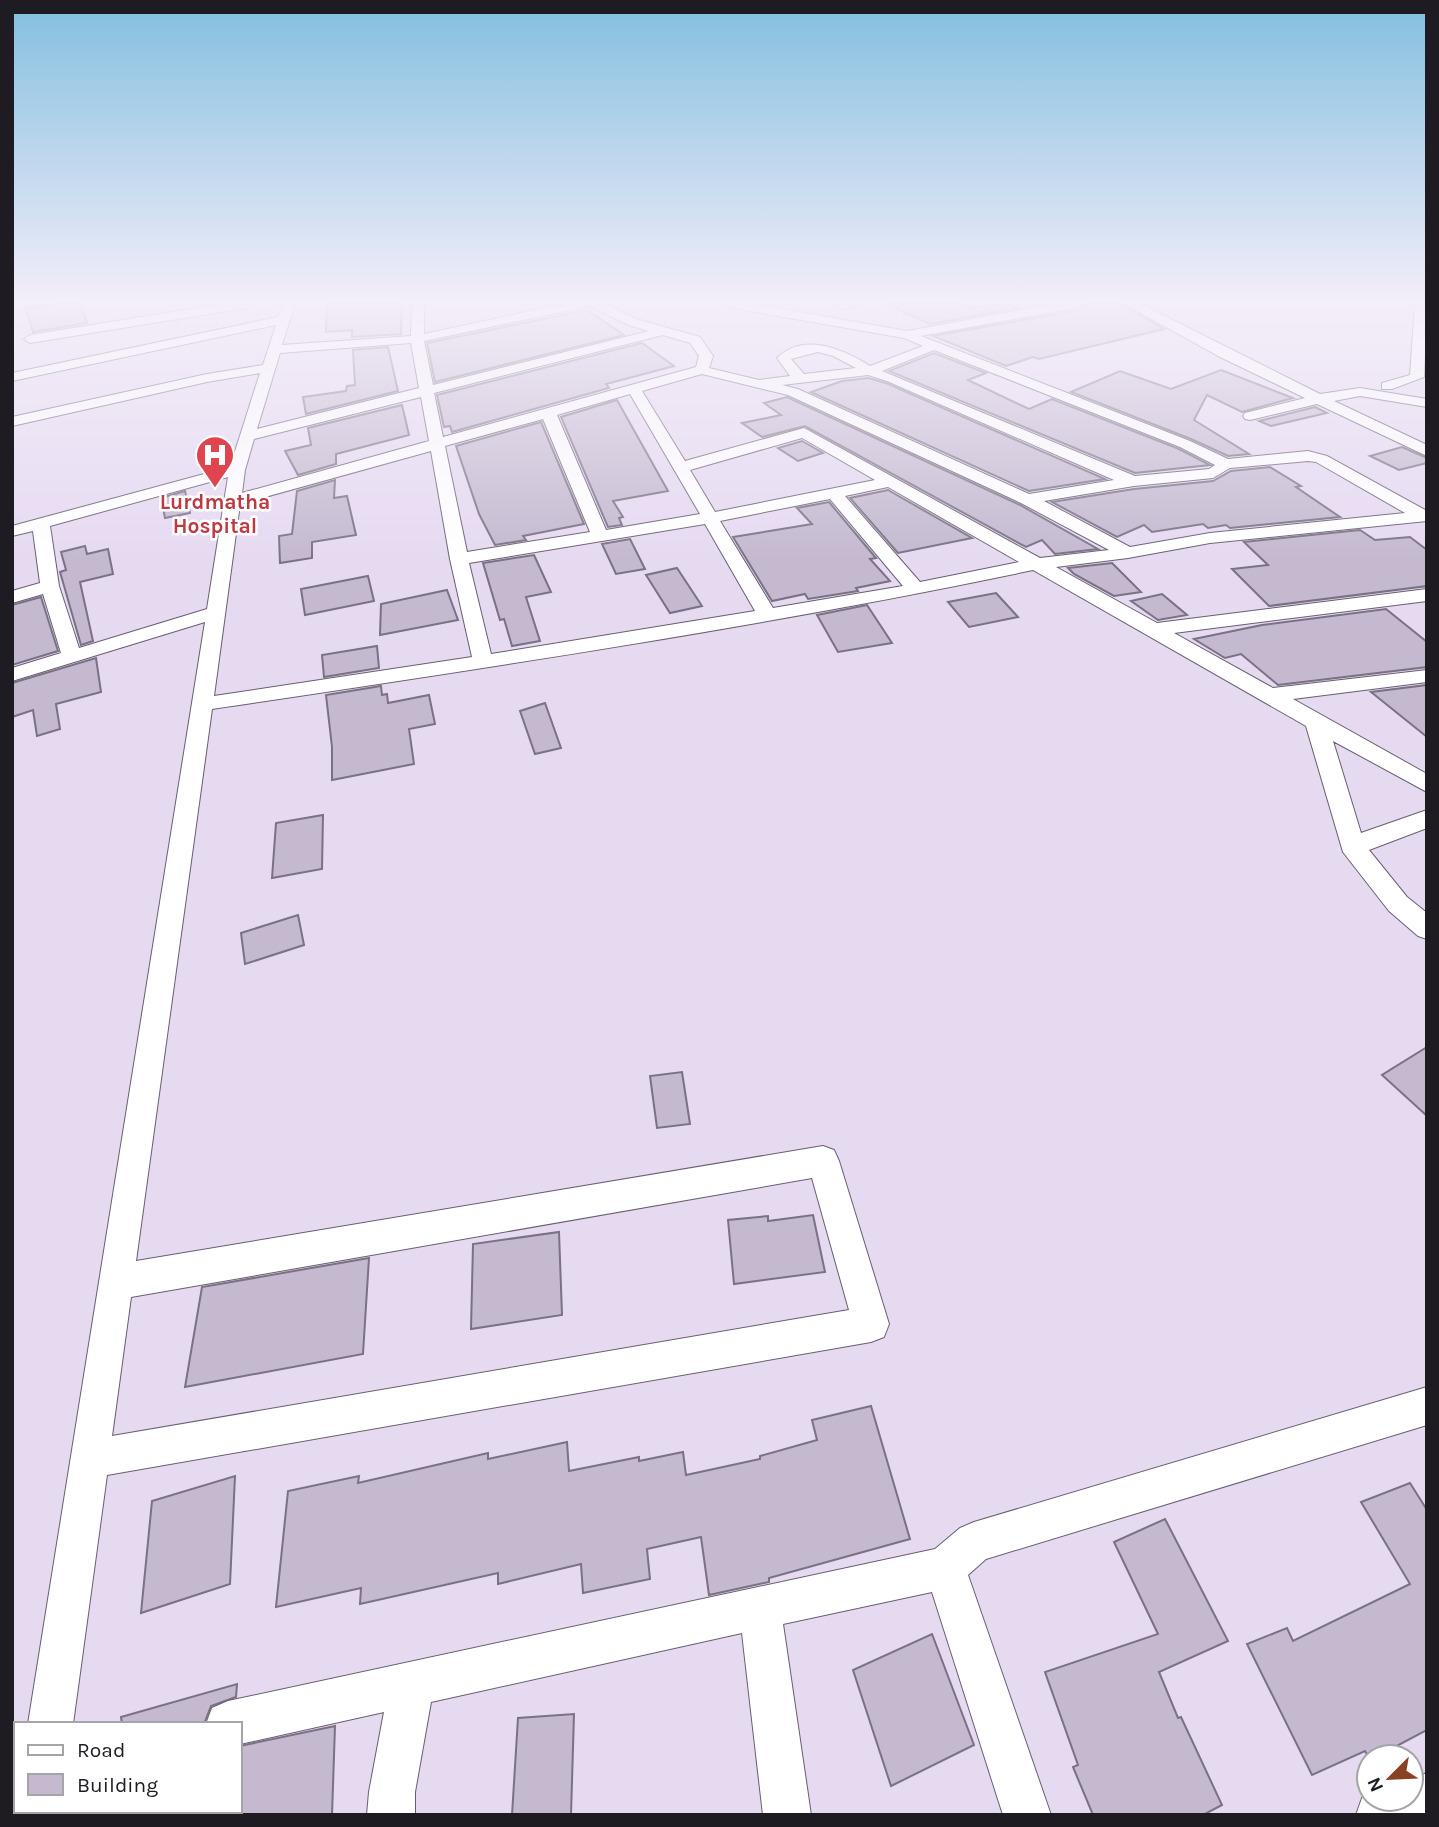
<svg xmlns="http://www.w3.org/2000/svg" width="1439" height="1827" viewBox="0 0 1439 1827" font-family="Karla,sans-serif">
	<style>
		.building { fill: #c4b9cf; stroke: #7b7185; stroke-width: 2 }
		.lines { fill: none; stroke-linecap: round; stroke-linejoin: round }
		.street-casing { stroke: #685e72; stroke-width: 2 }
		.street { fill: #fff; fill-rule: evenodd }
		.labels { text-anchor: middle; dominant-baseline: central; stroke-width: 5; stroke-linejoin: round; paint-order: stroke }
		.far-health-label { font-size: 21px; font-weight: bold; fill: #be3a42; stroke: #fff }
	</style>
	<rect width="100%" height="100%" fill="#e6daf1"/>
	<g class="building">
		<path d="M 59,303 L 80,303 L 87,323 L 33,332 L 26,309 Z"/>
		<path d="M 327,303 L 402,303 L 401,334 L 352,337 L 352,330 L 326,332 Z"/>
		<path d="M 883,303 L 964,303 L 971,308 L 1007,303 L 1017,308 L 930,324 Z"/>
		<path d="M 1090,303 L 1120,303 L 1164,329 L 1039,359 L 1033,357 L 1006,366 L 933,336 L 1079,310 Z"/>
		<path d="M 587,310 L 624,335 L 435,382 L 427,343 Z"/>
		<path d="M 642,343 L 674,366 L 606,384 L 609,388 L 452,432 L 450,426 L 444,427 L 437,395 Z"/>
		<path d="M 388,347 L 398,391 L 306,414 L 303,397 L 346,391 L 347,386 L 355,385 L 353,350 Z"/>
		<path d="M 934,353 L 986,373 L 968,380 L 1029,409 L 1052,399 L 1179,449 L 1210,465 L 1135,473 L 889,371 Z"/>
		<path d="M 1221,370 L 1293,398 L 1242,412 L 1207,395 L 1194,420 L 1249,454 L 1228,456 L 1191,439 L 1071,392 L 1120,371 L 1171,389 Z"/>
		<path d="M 868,378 L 886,383 L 1105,479 L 1029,491 L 811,392 L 842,381 Z"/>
		<path d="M 787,397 L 1020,505 L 1098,549 L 1055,554 L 1042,540 L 1026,547 L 805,426 L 762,437 L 742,423 L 781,415 L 764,403 Z"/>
		<path d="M 617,400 L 668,491 L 613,501 L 623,517 L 619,518 L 622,525 L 608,527 L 561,417 Z"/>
		<path d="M 402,405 L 409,435 L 336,454 L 336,464 L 298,475 L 285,451 L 311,445 L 308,428 Z"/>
		<path d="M 1315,407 L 1327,413 L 1271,426 L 1259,421 Z"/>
		<path d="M 541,422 L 584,524 L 523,536 L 526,540 L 495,545 L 479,514 L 456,446 Z"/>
		<path d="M 802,441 L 823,453 L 798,461 L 778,448 Z"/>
		<path d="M 1402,447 L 1427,458 L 1427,463 L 1399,470 L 1370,456 Z"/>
		<path d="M 1270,467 L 1301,486 L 1296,487 L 1340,517 L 1230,528 L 1226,525 L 1208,528 L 1203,524 L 1152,532 L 1144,525 L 1117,537 L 1052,502 L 1134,489 L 1213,481 L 1231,471 Z"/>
		<path d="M 335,480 L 334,498 L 347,496 L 356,535 L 312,542 L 312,558 L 280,563 L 279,536 L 292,534 L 297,491 Z"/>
		<path d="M 888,490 L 972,538 L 898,553 L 850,498 Z"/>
		<path d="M 185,491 L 190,513 L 165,518 L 161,498 Z"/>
		<path d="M 829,502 L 876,558 L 870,559 L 890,581 L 856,588 L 858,591 L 808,599 L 805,594 L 772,601 L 733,537 L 812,524 L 797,508 Z"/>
		<path d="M 1360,530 L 1375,540 L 1410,537 L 1427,550 L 1427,586 L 1269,606 L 1232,569 L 1268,565 L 1244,542 Z"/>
		<path d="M 630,539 L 645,569 L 616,574 L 602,544 Z"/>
		<path d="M 85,546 L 87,554 L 108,549 L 113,574 L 80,582 L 93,641 L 81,645 L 60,572 L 66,570 L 61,552 Z"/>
		<path d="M 534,555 L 551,592 L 526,597 L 540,641 L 512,646 L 504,619 L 500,620 L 483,563 Z"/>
		<path d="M 1112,563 L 1141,592 L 1114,596 L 1074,574 L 1068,568 Z"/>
		<path d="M 677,568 L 702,606 L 670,613 L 646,575 Z"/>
		<path d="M 368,576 L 374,601 L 305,615 L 301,589 Z"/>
		<path d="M 447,590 L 458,620 L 380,635 L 381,604 Z"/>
		<path d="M 996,593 L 1018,617 L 969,627 L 948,602 Z"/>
		<path d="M 1162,594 L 1187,615 L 1158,620 L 1131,601 Z"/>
		<path d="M 41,597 L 58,651 L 12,665 L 12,605 Z"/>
		<path d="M 867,605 L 892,643 L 838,652 L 817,615 Z"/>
		<path d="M 1386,609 L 1427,642 L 1427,667 L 1278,685 L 1241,654 L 1225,658 L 1194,639 L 1262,625 Z"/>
		<path d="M 377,646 L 379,668 L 324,677 L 322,655 Z"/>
		<path d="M 96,658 L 101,692 L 56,704 L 60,729 L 37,736 L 33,710 L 12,717 L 12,683 Z"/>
		<path d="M 1427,685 L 1427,737 L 1371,692 Z"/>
		<path d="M 381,686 L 382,695 L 387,694 L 388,703 L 429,695 L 435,724 L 409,729 L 414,764 L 332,780 L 332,747 L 326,695 Z"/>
		<path d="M 545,703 L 561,748 L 535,754 L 520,711 Z"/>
		<path d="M 323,815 L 322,869 L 272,878 L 276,823 Z"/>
		<path d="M 298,915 L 304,945 L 245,964 L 241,933 Z"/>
		<path d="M 1427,1047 L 1427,1116 L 1382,1075 Z"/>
		<path d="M 682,1072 L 690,1124 L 657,1128 L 650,1076 Z"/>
		<path d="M 813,1215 L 825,1272 L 734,1284 L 728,1220 L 768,1216 L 768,1221 Z"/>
		<path d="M 559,1232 L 562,1315 L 471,1329 L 473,1244 Z"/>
		<path d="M 369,1258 L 363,1354 L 185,1387 L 202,1287 Z"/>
		<path d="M 871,1406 L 910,1539 L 769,1578 L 769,1582 L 709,1595 L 701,1537 L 647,1549 L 650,1579 L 583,1593 L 581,1564 L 498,1584 L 498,1573 L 360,1604 L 361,1588 L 276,1607 L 288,1491 L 359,1476 L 358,1483 L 488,1453 L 488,1459 L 567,1442 L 569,1471 L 639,1457 L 639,1461 L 683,1452 L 686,1475 L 760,1459 L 760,1456 L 817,1440 L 812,1420 Z"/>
		<path d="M 235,1476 L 230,1584 L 141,1613 L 152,1501 Z"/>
		<path d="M 1410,1483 L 1427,1510 L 1427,1730 L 1376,1757 L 1369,1758 L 1365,1751 L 1312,1775 L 1247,1644 L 1287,1628 L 1293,1641 L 1410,1584 L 1361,1502 Z"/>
		<path d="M 1165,1519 L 1228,1641 L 1159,1672 L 1178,1718 L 1181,1717 L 1222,1805 L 1203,1815 L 1093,1815 L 1073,1767 L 1078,1765 L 1045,1672 L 1158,1634 L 1114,1542 Z"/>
		<path d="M 932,1634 L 974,1745 L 891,1786 L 853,1670 Z"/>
		<path d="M 237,1684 L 236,1697 L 211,1706 L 204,1724 L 122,1724 L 121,1717 Z"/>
		<path d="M 574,1714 L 571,1815 L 512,1815 L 518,1718 Z"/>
		<path d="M 335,1726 L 332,1815 L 240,1815 L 240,1746 Z"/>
	</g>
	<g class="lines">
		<defs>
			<g id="street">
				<path d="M 12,303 L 38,303 L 12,310 Z"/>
				<path d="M 228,303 L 258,303 L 252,307 L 30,343 L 24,339 L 30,335 Z"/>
				<path d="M 283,303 L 295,303 L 282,345 L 411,336 L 412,303 L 424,303 L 424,334 L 568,303 L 604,303 L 636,319 L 700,337 L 713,356 L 709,368 L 759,380 L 790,376 L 777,358 C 804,332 843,349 870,366 L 923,346 L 904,338 L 727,307 L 721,303 L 749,303 L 907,331 L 1058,303 L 1085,303 L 1079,307 L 921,336 L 1190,441 L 1228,459 L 1308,451 L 1327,456 L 1427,511 L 1427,521 L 1210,543 L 1128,558 L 1056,567 L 1157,623 L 1427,589 L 1427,601 L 1174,633 L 1273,688 L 1427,670 L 1427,682 L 1293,699 L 1427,774 L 1427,792 L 1333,741 L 1361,833 L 1427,810 L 1427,828 L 1369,850 L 1407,897 L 1427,913 L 1427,939 L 1418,936 L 1389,911 L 1343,852 L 1306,726 L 1033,570 C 762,627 486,668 212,709 L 136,1261 L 823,1146 L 834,1150 L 839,1161 L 889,1324 L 884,1337 L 871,1342 L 107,1475 L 73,1724 L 28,1724 L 205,622 L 12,681 L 12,668 L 61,653 L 43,594 L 12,603 L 12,591 L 40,583 L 33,531 L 12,536 L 12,526 L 230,467 L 260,373 L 207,382 L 12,426 L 12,417 L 207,374 L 263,365 L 276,325 L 12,381 L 12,373 L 278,317 ZM 590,306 L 628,325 L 649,331 L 433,385 L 424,341 ZM 663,335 L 690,343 L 699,356 L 696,367 L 443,437 L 434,393 ZM 411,343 L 419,388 L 257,429 L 280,353 ZM 934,350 L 1180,447 L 1215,465 L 1209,469 L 1135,476 L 882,371 ZM 818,352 L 833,356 L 856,368 L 804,374 L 791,359 ZM 702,374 L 788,395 L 1021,503 L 1109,550 L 1040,558 L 804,428 L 685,461 L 642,391 ZM 868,375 L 887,381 L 1114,480 L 1029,494 L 798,389 L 782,385 ZM 630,394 L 700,514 L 606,530 L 557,415 ZM 421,397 L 429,441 L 242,493 L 245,470 L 254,439 ZM 543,419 L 590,532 L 467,552 L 445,446 ZM 802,438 L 875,480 L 715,512 L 690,470 ZM 431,451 L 450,559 L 472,657 L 214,696 L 240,504 ZM 1308,461 L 1316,462 L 1405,513 L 1210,533 L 1130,547 L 1044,501 L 1134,486 L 1213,478 L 1230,468 ZM 228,477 L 207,609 L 79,648 L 59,586 L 50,526 ZM 888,487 L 1019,562 L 920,582 L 845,496 ZM 830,499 L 903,586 L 773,608 L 720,521 ZM 705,524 L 755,611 L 491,654 L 469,563 ZM 812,1178 L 849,1310 L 112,1436 L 131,1297 Z"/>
				<path d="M 838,303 L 867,303 L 842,310 L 836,306 Z"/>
				<path d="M 1123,303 L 1139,303 L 1320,394 L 1360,388 L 1427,399 L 1427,407 L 1360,396 L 1334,401 L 1427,445 L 1427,456 L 1317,404 L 1250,420 L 1245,419 L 1243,416 L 1245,413 L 1305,398 L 1218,356 Z"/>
				<path d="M 1427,303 L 1424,377 L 1392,389 L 1382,389 L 1382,383 L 1410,375 L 1415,304 Z"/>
				<path d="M 1427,1387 L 1427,1425 L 986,1559 L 968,1575 L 1051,1815 L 1003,1815 L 932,1592 L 783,1624 L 811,1815 L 763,1815 L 742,1633 L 431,1702 L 415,1792 L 415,1815 L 367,1815 L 369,1792 L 384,1712 L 240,1744 L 240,1724 L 206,1724 L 212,1708 L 228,1701 L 935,1549 L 960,1528 L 974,1522 Z"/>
				<path d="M 16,1746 L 16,1792 L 12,1793 L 12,1747 Z"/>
				<path d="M 1427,1773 L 1427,1815 L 1356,1815 L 1362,1798 L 1369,1796 L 1369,1799 L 1411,1799 L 1411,1779 Z"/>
				<path d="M 16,1798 L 16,1811 L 57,1811 L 57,1815 L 12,1815 Z"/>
			</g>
		</defs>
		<use href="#street" class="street-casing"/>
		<use href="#street" class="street"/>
	</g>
	<linearGradient id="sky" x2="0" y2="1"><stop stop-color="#82bedf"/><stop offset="0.54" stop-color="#f4eef9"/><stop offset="1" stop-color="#f4eef9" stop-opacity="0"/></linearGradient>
	<rect width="1439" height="559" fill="url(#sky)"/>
	<defs>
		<symbol id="hospital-pin" viewBox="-11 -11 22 30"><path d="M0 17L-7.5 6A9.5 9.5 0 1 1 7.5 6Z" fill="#e0444e" stroke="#fff"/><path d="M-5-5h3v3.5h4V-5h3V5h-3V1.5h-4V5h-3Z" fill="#fff"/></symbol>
	</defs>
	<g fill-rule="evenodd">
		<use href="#hospital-pin" x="193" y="433" width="44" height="60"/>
	</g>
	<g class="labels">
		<g class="far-health-label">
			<text x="215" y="502">Lurdmatha<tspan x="215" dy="24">Hospital</tspan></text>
		</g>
	</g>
	<rect width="1439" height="1827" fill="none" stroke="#1f1b23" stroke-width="28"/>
	<rect x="14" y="1722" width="228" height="91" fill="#ffffff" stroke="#a5a4a7" stroke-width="2"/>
	<rect x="28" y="1745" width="35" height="10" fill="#ffffff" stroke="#a5a4a7" stroke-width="2"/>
	<text x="77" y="1757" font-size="21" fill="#1f1b23">Road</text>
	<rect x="28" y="1774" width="35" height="21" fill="#c4b9cf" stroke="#a5a4a7" stroke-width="2"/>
	<text x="77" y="1792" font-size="21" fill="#1f1b23">Building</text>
	<g transform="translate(1390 1778) rotate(246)"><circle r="33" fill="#ffffff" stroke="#a5a4a7" stroke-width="2"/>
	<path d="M0-5L12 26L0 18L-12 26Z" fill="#894123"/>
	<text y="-10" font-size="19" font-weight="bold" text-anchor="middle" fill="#1f1b23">N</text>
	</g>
</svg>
